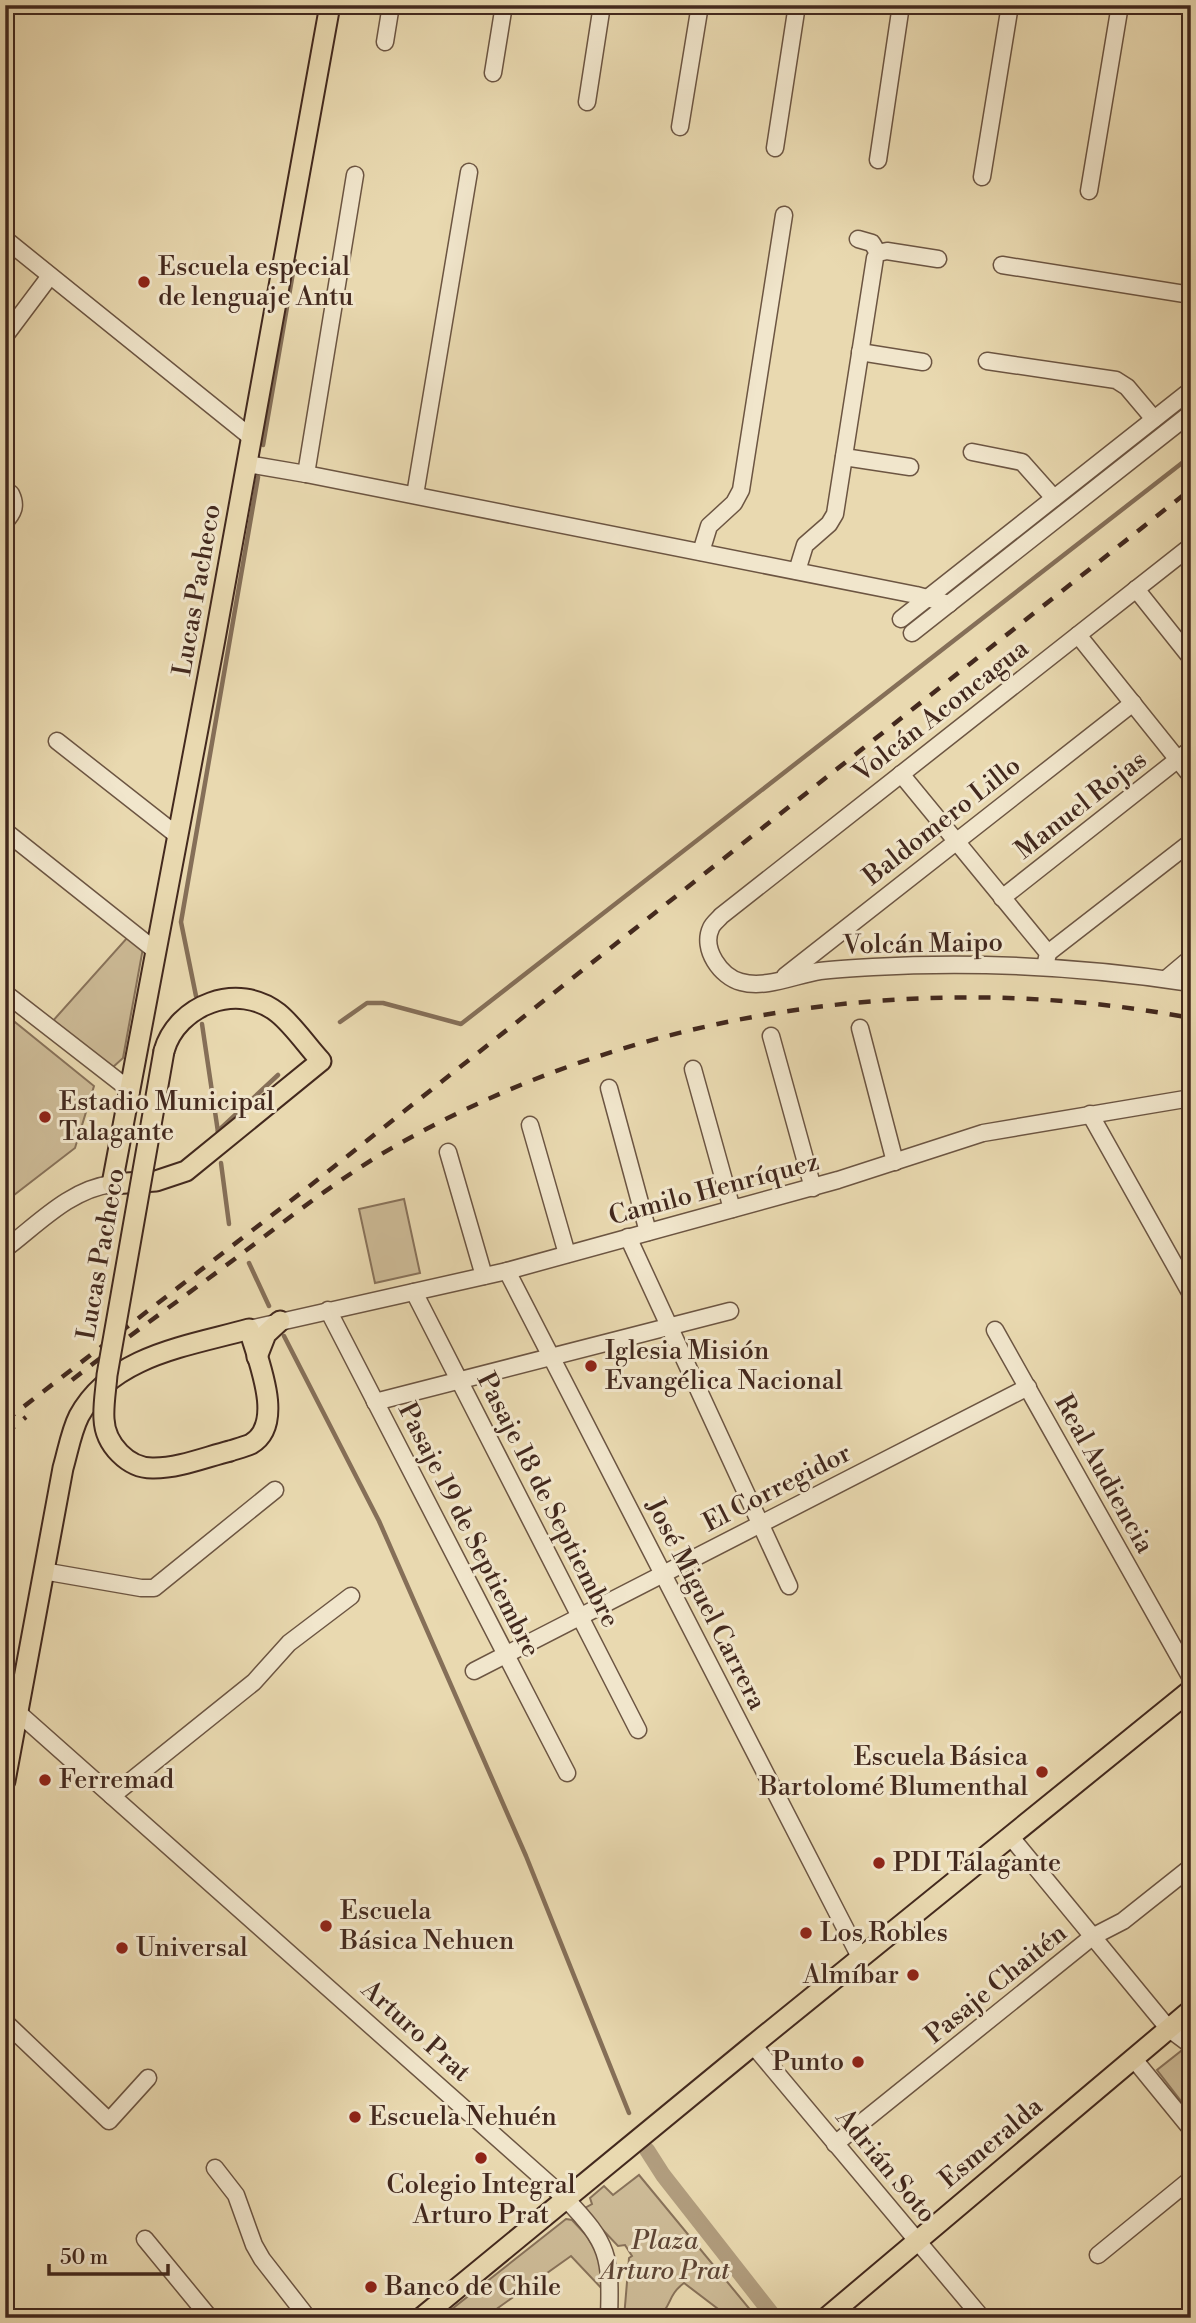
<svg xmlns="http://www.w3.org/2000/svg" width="1196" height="2323" viewBox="0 0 1196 2323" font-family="'Libre Bodoni',serif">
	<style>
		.green { fill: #cdbb97; stroke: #88725a; stroke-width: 2 }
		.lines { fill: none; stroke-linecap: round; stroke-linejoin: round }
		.stream { stroke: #856f58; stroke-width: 4.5 }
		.canal { stroke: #b19d7e; stroke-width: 16 }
		.minor-casing { stroke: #6c5542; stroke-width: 19 }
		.major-casing { stroke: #43291e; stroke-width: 23 }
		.minor { stroke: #f1e6cc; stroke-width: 16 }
		.major { stroke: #e9d9b0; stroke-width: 19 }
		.rail { stroke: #43291e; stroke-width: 4.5; stroke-dasharray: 12 12; stroke-linecap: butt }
		.major-bridge-casing { stroke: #43291e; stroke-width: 23; stroke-linecap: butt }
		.major-bridge { stroke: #e9d9b0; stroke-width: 19 }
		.poi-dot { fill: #8f2418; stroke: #f1e6cc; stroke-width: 2.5 }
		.labels { text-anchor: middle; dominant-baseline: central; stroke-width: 6; stroke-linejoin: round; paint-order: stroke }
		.poi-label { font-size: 26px; fill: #43291e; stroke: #f1e6cc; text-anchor: start }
		.street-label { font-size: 26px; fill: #43291e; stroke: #f1e6cc }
		.park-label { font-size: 26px; font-style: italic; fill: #5f4636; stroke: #f1e6cc }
	</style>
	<rect width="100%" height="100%" fill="#e9d9b0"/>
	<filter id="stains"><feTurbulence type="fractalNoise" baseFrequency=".00286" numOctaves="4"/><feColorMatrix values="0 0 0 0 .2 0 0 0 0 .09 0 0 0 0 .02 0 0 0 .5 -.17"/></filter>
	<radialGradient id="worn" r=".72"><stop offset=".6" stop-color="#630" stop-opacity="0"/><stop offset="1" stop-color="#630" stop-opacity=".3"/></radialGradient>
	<g class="green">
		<path d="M 127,938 L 143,948 L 123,1058 L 112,1068 L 51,1023 Z"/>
		<path d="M 5,1014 L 94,1086 L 75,1148 L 5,1202 Z"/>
		<path d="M 404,1199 L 420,1273 L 375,1283 L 359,1209 Z"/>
		<path d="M 1181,2051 L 1191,2057 L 1191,2114 L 1157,2070 Z"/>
		<path d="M 639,2175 L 757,2318 L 730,2318 L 684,2283 C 667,2296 673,2304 658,2318 L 624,2318 L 629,2258 L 632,2256 L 625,2245 L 618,2246 L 583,2209 L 592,2204 L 590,2198 L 604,2186 L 613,2195 Z"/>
		<path d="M 566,2219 L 572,2220 L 587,2236 L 603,2264 L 605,2292 L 571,2256 L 488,2315 L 452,2309 Z"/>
	</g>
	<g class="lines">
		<g class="stream">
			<path d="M 263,445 L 295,261"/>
			<path d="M 196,996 L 181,922 L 258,477"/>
			<path d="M 340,1022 L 367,1003 L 383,1003 L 461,1024 L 1191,456"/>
			<path d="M 202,1024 L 218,1132"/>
			<path d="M 218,1131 L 278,1075"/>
			<path d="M 221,1163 L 229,1224"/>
			<path d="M 249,1263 L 269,1306"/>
			<path d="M 284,1336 L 379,1521 L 526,1856 L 629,2113"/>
		</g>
		<path class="canal" d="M 647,2150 L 663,2175 L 775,2318"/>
		<defs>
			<g id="minor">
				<path d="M 385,42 L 391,5"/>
				<path d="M 493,73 L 504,5"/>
				<path d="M 587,102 L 602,5"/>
				<path d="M 680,127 L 700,5"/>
				<path d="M 775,148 L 797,5"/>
				<path d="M 878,160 L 901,5"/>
				<path d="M 982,177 L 1010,5"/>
				<path d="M 1089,191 L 1120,5"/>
				<path d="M 5,239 L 252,438"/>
				<path d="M 858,239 L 872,243 L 878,253"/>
				<path d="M 1002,265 L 1191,295"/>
				<path d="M 5,336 L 50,276"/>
				<path d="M 860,352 L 923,362"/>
				<path d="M 987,361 L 1116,380 L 1127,387 L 1154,419"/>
				<path d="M 972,452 L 1022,462 L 1054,498"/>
				<path d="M 844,457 L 910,467"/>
				<path d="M 247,464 L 306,474 L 916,595 L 949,604"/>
				<path d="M 306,474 L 355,175"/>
				<path d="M 5,489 L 11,494 C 17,506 13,513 5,522"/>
				<path d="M 415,495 L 469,172"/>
				<path d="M 1191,546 L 721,916 C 718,920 713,923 711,928 C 701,949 721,977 741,982 C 766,989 795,975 820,971 C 837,969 855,968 873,967 C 979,961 1085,967 1191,983"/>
				<path d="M 701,552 L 709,526 L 734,503 L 741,490 L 784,215"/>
				<path d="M 797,571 L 805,545 L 829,524 L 835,514 L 875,258 L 878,253 L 887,251 L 938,259"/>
				<path d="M 1136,589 L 1191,658"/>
				<path d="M 901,619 L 1191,390"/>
				<path d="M 912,633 L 1191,413"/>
				<path d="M 1078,635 L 1191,776"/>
				<path d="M 57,741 L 178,836"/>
				<path d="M 901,774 L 1048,953 L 1045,967"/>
				<path d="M 5,831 L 156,951"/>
				<path d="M 1002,898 L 1191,749"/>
				<path d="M 1048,953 L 1191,842"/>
				<path d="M 785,976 L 1133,703"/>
				<path d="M 1166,979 L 1191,958"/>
				<path d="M 5,993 L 131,1091"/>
				<path d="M 860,1028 L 895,1162"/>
				<path d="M 771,1036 L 813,1188"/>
				<path d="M 693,1069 L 732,1209"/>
				<path d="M 609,1088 L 648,1232"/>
				<path d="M 1090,1114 L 1191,1294"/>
				<path d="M 530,1125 L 567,1254"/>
				<path d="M 448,1152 L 484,1276"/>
				<path d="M 628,1237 L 789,1586"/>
				<path d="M 5,1249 C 37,1225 70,1189 112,1184"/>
				<path d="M 507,1271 L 861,1959"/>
				<path d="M 414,1292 L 638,1730"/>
				<path d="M 328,1310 L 567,1773"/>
				<path d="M 249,1329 L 507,1271 L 838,1180 L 983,1133 L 1191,1098"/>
				<path d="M 995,1330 L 1191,1678"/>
				<path d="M 375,1402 L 730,1311"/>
				<path d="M 43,1571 L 141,1588 L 154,1588 L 275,1490"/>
				<path d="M 474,1671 L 1028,1387"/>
				<path d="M 5,1701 L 566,2199 C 609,2244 611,2256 609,2318"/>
				<path d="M 112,1796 L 254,1682 L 289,1643 L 351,1596"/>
				<path d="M 1010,1836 L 1168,2028 L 1191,2045"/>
				<path d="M 5,2022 L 109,2121 L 148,2078"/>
				<path d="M 753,2045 L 982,2318"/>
				<path d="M 1133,2058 L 1191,2129"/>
				<path d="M 835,2144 L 1092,1937 L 1123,1921 L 1191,1867"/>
				<path d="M 215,2168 L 236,2195 L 254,2245 L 262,2259 L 308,2318"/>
				<path d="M 145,2239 L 210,2318"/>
				<path d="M 1098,2255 L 1191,2179"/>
			</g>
			<g id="major">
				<path d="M 164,1051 C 177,1005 238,981 278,1013 C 294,1026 307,1046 321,1061 L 186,1171 L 156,1181 L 112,1184 L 215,639 L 330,5"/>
				<path d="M 257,1357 L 266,1334 L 280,1321"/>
				<path d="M 5,1781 L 63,1468 C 68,1451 71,1432 79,1416 C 112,1355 189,1346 249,1329 C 257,1358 286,1424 251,1444 C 244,1447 236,1449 230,1451"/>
				<path d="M 421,2318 L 753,2045 L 1191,1690"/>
				<path d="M 826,2318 L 1191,2010"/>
			</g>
		</defs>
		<use href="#minor" class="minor-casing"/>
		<use href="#major" class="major-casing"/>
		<use href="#minor" class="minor"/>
		<use href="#major" class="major"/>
		<g class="rail">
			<path d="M 72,1380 C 127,1337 184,1297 240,1255 C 293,1215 347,1172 406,1140 C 643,1009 925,968 1191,1018"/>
			<path d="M 5,1421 L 302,1192 L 1191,489"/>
			<path d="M 5,1434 L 26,1417"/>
		</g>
		<defs>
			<path id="major-bridge" d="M 164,1051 L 107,1375 C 106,1389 103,1405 104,1419 C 105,1444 128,1469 154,1468 C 179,1468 206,1457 230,1451"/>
		</defs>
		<use href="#major-bridge" class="major-bridge-casing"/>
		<use href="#major-bridge" class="major-bridge"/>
	</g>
	<g class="poi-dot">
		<circle cx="144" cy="282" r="7"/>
		<circle cx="45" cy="1117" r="7"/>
		<circle cx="591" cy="1366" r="7"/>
		<circle cx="1042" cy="1772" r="7"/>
		<circle cx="45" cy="1780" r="7"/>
		<circle cx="879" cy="1863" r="7"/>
		<circle cx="326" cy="1926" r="7"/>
		<circle cx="806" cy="1933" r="7"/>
		<circle cx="122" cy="1948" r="7"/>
		<circle cx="913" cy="1975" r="7"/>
		<circle cx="858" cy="2062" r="7"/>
		<circle cx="355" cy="2117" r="7"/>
		<circle cx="481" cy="2158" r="7"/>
		<circle cx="371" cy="2287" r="7"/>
	</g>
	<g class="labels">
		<g class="poi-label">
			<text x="158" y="267">Escuela especial<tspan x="158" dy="30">de lenguaje Antu</tspan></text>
			<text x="59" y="1102">Estadio Municipal<tspan x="59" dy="30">Talagante</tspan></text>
			<text x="605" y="1351">Iglesia Misión<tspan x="605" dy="30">Evangélica Nacional</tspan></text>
			<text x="1028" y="1757" text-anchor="end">Escuela Básica<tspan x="1028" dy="30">Bartolomé Blumenthal</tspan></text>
			<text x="59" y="1780">Ferremad</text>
			<text x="893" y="1863">PDI Talagante</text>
			<text x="340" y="1911">Escuela<tspan x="340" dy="30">Básica Nehuen</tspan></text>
			<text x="820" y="1933">Los Robles</text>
			<text x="136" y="1948">Universal</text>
			<text x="899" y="1975" text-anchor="end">Almíbar</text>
			<text x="844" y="2062" text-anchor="end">Punto</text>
			<text x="369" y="2117">Escuela Nehuén</text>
			<text x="481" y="2185" text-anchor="middle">Colegio Integral<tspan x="481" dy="30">Arturo Prat</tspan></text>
			<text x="385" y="2287">Banco de Chile</text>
		</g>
		<g class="street-label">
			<text transform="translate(197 590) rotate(-80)">Lucas Pacheco</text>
			<text transform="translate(941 711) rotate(-38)">Volcán Aconcagua</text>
			<text transform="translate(1081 805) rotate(-38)">Manuel Rojas</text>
			<text transform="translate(942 821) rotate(-38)">Baldomero Lillo</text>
			<text transform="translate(923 944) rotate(-1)">Volcán Maipo</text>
			<text transform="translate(714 1189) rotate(-15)">Camilo Henríquez</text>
			<text transform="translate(101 1254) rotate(-80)">Lucas Pacheco</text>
			<text transform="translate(1104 1474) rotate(61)">Real Audiencia</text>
			<text transform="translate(777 1488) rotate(-27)">El Corregidor</text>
			<text transform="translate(548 1500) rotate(63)">Pasaje 18 de Septiembre</text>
			<text transform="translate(469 1530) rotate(63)">Pasaje 19 de Septiembre</text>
			<text transform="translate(706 1604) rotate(63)">José Miguel Carrera</text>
			<text transform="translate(996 1984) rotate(-39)">Pasaje Chaitén</text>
			<text transform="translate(416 2031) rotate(42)">Arturo Prat</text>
			<text transform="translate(991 2143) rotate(-40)">Esmeralda</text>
			<text transform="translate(886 2166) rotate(50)">Adrián Soto</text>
		</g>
		<g class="park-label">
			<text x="665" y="2241">Plaza<tspan x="665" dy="30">Arturo Prat</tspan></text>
		</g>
	</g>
	<rect width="1196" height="2323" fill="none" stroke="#e9d9b0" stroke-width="28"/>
	<rect x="7" y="7" width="1182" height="2309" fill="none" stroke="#43291e" stroke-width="3.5"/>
	<rect x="14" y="14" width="1168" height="2295" fill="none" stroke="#43291e" stroke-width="2"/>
	<path d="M49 2264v10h119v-10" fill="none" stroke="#43291e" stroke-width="3.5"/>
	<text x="60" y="2264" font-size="21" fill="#43291e" stroke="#f1e6cc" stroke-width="5" paint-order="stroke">50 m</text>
	<rect width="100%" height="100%" filter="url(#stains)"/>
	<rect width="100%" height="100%" fill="url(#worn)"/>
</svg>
